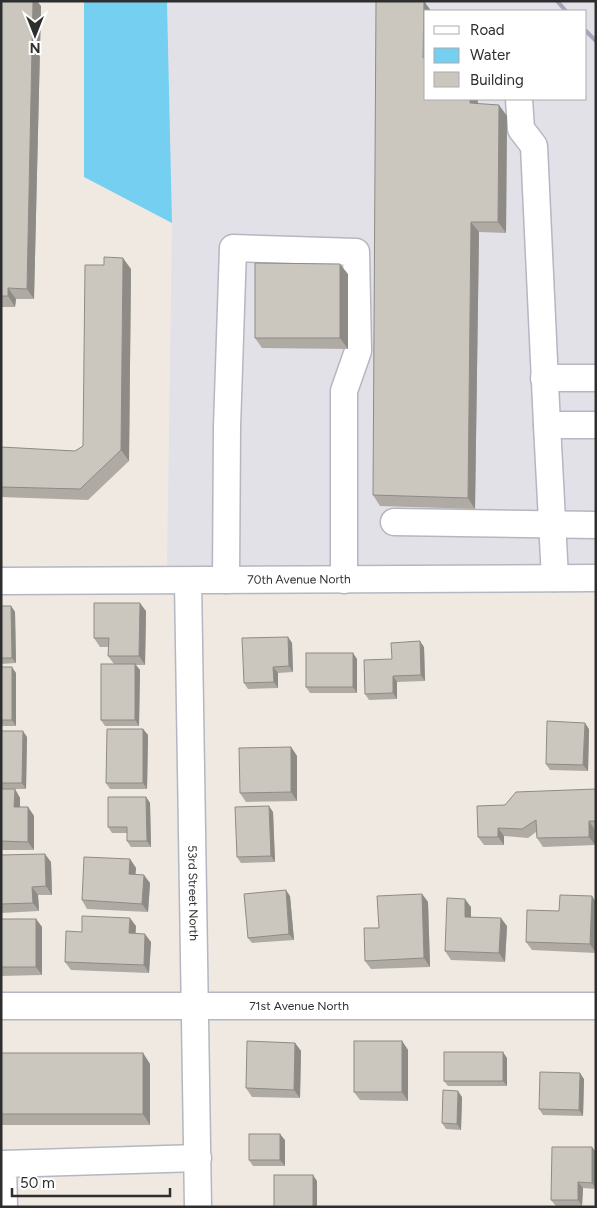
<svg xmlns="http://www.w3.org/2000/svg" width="597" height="1208" viewBox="0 0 597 1208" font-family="Figtree,sans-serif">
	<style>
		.industrial { fill: #e3e1e8; fill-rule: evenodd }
		.water { fill: #75cff0 }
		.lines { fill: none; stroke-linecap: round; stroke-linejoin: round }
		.minor-casing { stroke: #b4b7c1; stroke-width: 29 }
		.minor { stroke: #fff; stroke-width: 26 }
		.rail { stroke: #a3a6b8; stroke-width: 4 }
		.wall { fill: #afaba4 }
		.shaded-wall { fill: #8e8b86 }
		.building { fill: #cbc7bf; stroke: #8e8b86 }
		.labels { text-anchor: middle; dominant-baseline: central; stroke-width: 4; stroke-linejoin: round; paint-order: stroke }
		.street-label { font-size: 12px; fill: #2e2e2e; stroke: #fff }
	</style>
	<rect width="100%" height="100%" fill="#efe9e1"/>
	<path class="industrial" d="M 167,1 L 596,1 L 596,566 L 167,569 L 172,223 ZM 426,11 L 586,11 L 586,99 L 426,99 Z"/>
	<path class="water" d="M 84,1 L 167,1 L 172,223 L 84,177 Z"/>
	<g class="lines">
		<defs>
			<g id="minor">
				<path d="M 519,99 L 521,129 L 534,146 L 547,425"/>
				<path d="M 544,378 L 596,378"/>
				<path d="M 394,522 L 596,525"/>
				<path d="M 555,578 L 547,425 L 596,425"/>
				<path d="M 226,580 L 227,427 L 233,248 L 356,252 L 358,351 L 344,391 L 344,580"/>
				<path id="s1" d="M 1,581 L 596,578"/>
				<path id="s2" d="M 188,581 L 198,1207"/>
				<path id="s3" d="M 1,1006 L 596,1006"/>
				<path d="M 4,1207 L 3,1164 L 198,1158"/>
			</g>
		</defs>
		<use href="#minor" class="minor-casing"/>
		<use href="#minor" class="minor"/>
		<g class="rail">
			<path d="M 557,1 L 566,11"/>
			<path d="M 586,31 L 596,41"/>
		</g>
	</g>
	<g class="wall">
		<path d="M 1,1 L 41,6 L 34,299 L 16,299 L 15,307 L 1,307 Z"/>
		<path d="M 424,1 L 431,11 L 426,11 L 426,99 L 478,99 L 478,104 L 507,116 L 506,233 L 479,232 L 475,509 L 380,506 L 373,495 Z"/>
		<path d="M 131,269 L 129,461 L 88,500 L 1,497 L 1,447 L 75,451 L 83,446 Z"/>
		<path d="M 348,274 L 348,349 L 262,348 L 255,338 Z"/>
		<path d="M 1,606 L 11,606 L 15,612 L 16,663 L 1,664 Z"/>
		<path d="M 146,611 L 145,665 L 136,665 L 140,670 L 139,726 L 105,726 L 101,720 L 114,664 L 108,656 L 109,647 L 100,647 L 94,638 Z"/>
		<path d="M 288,637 L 292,643 L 293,672 L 278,673 L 278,688 L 248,689 L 244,683 Z"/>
		<path d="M 424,647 L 425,681 L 397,682 L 397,699 L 369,700 L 365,694 L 392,659 Z"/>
		<path d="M 357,659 L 357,693 L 310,693 L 306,687 Z"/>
		<path d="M 1,667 L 16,673 L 16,726 L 1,726 Z"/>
		<path d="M 143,729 L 148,735 L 147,789 L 110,789 L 106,783 Z"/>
		<path d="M 589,729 L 588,771 L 550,770 L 546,764 Z"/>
		<path d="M 1,731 L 27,737 L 26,789 L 1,789 Z"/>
		<path d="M 291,747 L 297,756 L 297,801 L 246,802 L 240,793 Z"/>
		<path d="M 1,789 L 15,789 L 20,798 L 20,807 L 28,807 L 34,816 L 34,850 L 1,850 Z"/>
		<path d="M 596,789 L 595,845 L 543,847 L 537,838 L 536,832 L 528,838 L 504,836 L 504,845 L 484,845 L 478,837 L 505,805 Z"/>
		<path d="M 146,797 L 150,803 L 151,847 L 131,847 L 127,841 L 127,833 L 112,833 L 108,827 Z"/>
		<path d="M 273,812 L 275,862 L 241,863 L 237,857 Z"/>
		<path d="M 1,855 L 51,862 L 52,895 L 38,895 L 39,911 L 1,913 Z"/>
		<path d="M 130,859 L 136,868 L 135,874 L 150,883 L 148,912 L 87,909 L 82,900 Z"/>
		<path d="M 422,894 L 428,902 L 430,967 L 371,969 L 365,961 Z"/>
		<path d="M 290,896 L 294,940 L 252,943 L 248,938 Z"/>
		<path d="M 596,902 L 596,953 L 532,950 L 526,942 L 559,911 Z"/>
		<path d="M 471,907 L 471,917 L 507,926 L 505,962 L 451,960 L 445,951 Z"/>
		<path d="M 1,919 L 36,919 L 42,927 L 42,975 L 1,976 Z"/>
		<path d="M 136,926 L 135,933 L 151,942 L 149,973 L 71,970 L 65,962 L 82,932 Z"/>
		<path d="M 402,1041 L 408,1050 L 408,1101 L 360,1100 L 354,1092 Z"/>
		<path d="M 295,1043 L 301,1051 L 300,1098 L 252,1097 L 246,1088 Z"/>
		<path d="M 1,1053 L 143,1053 L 150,1064 L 150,1125 L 1,1125 Z"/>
		<path d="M 507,1058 L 507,1086 L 448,1086 L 444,1081 Z"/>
		<path d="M 584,1079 L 583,1116 L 543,1115 L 539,1109 Z"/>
		<path d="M 462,1097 L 461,1130 L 446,1129 L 442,1123 Z"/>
		<path d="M 285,1140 L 285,1166 L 253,1166 L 249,1160 Z"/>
		<path d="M 592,1147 L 596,1152 L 596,1189 L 583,1188 L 582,1206 L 556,1206 L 551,1200 Z"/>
	</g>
	<g class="shaded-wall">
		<path d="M 33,1 L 37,1 L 41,6 L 34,299 L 27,289 Z"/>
		<path d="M 424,1 L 431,11 L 426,11 L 426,61 L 423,58 Z"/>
		<path d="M 470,99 L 478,99 L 477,114 L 470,103 Z"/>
		<path d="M 499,105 L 507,116 L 506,233 L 498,222 Z"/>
		<path d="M 471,222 L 479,232 L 475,509 L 468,498 Z"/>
		<path d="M 123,258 L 131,269 L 129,461 L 121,450 Z"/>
		<path d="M 340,264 L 348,274 L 348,349 L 340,338 Z"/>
		<path d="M 8,288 L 16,299 L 15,307 L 8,296 Z"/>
		<path d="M 140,603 L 146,611 L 145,665 L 139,656 Z"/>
		<path d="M 11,606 L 15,612 L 16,663 L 12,658 Z"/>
		<path d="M 288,637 L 292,643 L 293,672 L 289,666 Z"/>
		<path d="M 420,641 L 424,647 L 425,681 L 421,675 Z"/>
		<path d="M 353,653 L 357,659 L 357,693 L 353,687 Z"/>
		<path d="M 135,664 L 140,670 L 139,726 L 135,720 Z"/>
		<path d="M 12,667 L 16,673 L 16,726 L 12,720 Z"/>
		<path d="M 273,667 L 278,673 L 278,688 L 274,682 Z"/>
		<path d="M 393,676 L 397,682 L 397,699 L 393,693 Z"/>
		<path d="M 585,723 L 589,729 L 588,771 L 583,765 Z"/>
		<path d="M 143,729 L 148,735 L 147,789 L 143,783 Z"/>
		<path d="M 23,731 L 27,737 L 26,789 L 22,783 Z"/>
		<path d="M 291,747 L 297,756 L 297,801 L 291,792 Z"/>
		<path d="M 15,789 L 20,798 L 20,815 L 14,807 Z"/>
		<path d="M 146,797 L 150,803 L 151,847 L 147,841 Z"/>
		<path d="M 269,806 L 273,812 L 275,862 L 271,856 Z"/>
		<path d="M 28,807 L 34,816 L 34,850 L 28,842 Z"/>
		<path d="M 589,821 L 595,830 L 595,845 L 589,837 Z"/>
		<path d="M 498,828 L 504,836 L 504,845 L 498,837 Z"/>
		<path d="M 45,854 L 51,862 L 52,895 L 46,886 Z"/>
		<path d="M 130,859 L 136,868 L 135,882 L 129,874 Z"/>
		<path d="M 144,875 L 150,883 L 148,912 L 142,904 Z"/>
		<path d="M 32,887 L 38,895 L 39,911 L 33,903 Z"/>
		<path d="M 286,890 L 290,896 L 294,940 L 289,934 Z"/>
		<path d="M 422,894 L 428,902 L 430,967 L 424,958 Z"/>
		<path d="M 592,896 L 596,902 L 596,953 L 590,944 Z"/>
		<path d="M 465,899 L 471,907 L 471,925 L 465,917 Z"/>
		<path d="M 130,918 L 136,926 L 135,942 L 129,933 Z"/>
		<path d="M 501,918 L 507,926 L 505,962 L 499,953 Z"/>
		<path d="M 36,919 L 42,927 L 42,975 L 36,967 Z"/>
		<path d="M 145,934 L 151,942 L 149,973 L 144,965 Z"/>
		<path d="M 402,1041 L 408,1050 L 408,1101 L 402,1092 Z"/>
		<path d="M 295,1043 L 301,1051 L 300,1098 L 294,1090 Z"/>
		<path d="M 503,1052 L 507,1058 L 507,1086 L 503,1081 Z"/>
		<path d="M 143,1053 L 150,1064 L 150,1125 L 143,1114 Z"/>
		<path d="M 580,1073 L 584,1079 L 583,1116 L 579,1110 Z"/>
		<path d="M 458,1091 L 462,1097 L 461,1130 L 457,1124 Z"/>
		<path d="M 280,1134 L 285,1140 L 285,1166 L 280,1160 Z"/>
		<path d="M 592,1147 L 596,1152 L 596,1188 L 592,1183 Z"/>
		<path d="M 313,1175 L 317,1181 L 317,1207 L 313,1207 Z"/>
		<path d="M 578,1182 L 583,1188 L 582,1206 L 578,1200 Z"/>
	</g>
	<g class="building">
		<path d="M 1,1 L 33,1 L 27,289 L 8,288 L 8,296 L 1,296 Z"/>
		<path d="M 376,1 L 424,1 L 423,58 L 426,58 L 426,99 L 470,99 L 470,103 L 499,105 L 498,222 L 471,222 L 468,498 L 373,495 Z"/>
		<path d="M 104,257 L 123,258 L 121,450 L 80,489 L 1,487 L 1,447 L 75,451 L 83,446 L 85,265 L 104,265 Z"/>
		<path d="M 255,263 L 340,264 L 340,338 L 255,338 Z"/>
		<path d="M 94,603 L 140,603 L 139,656 L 108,656 L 109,638 L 94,638 Z"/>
		<path d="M 1,606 L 11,606 L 12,658 L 1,658 Z"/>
		<path d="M 288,637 L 289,666 L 273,667 L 274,682 L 244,683 L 242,638 Z"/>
		<path d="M 420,641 L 421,675 L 393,676 L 393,693 L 365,694 L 364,660 L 392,659 L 391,643 Z"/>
		<rect x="306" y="653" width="47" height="34"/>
		<rect x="101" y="664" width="34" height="56"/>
		<rect x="1" y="667" width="11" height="53"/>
		<path d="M 547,721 L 585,723 L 583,765 L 546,764 Z"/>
		<path d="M 107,729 L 143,729 L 143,783 L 106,783 Z"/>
		<path d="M 1,731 L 23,731 L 22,783 L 1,783 Z"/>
		<path d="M 291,747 L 291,792 L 240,793 L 239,748 Z"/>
		<path d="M 1,789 L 15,789 L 14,807 L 28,807 L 28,842 L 1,841 Z"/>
		<path d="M 596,789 L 596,821 L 589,821 L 589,837 L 537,838 L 536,820 L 522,829 L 498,828 L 498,837 L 478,837 L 477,806 L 505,805 L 516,792 Z"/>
		<path d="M 108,797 L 146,797 L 147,841 L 127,841 L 127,827 L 108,827 Z"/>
		<path d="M 269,806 L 271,856 L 237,857 L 235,807 Z"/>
		<path d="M 45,854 L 46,886 L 32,887 L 33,903 L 1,904 L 1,855 Z"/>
		<path d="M 84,857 L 130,859 L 129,874 L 144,875 L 142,904 L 82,900 Z"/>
		<path d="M 286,890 L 289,934 L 248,938 L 244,894 Z"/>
		<path d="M 422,894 L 424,958 L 365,961 L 364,928 L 379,928 L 377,896 Z"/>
		<path d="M 560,895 L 592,896 L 590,944 L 526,942 L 527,910 L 559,911 Z"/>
		<path d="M 447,898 L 465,899 L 465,917 L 501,918 L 499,953 L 445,951 Z"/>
		<path d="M 82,916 L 130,918 L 129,933 L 145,934 L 144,965 L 65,962 L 66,931 L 82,932 Z"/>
		<rect x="1" y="919" width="35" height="48"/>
		<path d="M 247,1041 L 295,1043 L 294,1090 L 246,1088 Z"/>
		<rect x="354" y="1041" width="48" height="51"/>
		<rect x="444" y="1052" width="59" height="29"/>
		<rect x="1" y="1053" width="142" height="61"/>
		<path d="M 540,1072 L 580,1073 L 579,1110 L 539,1109 Z"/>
		<path d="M 443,1090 L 458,1091 L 457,1124 L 442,1123 Z"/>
		<rect x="249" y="1134" width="31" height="26"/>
		<path d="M 552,1147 L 592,1147 L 592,1183 L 578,1182 L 578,1200 L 551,1200 Z"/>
		<rect x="274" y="1175" width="39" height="32"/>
	</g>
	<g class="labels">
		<g class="street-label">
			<text stroke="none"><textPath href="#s1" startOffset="298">70th Avenue North</textPath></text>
			<text stroke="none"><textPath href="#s2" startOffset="312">53rd Street North</textPath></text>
			<text stroke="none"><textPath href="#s3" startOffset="298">71st Avenue North</textPath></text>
		</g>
	</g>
	<rect width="597" height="1208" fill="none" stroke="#2e2e2e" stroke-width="5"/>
	<rect x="424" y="10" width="162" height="90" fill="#ffffff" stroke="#ababab"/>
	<rect x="434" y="26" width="25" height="8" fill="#ffffff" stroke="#ababab"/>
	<text x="470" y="35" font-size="15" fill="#2e2e2e">Road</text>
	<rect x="434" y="48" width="25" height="15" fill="#75cff0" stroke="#ababab"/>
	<text x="470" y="60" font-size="15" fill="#2e2e2e">Water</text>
	<rect x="434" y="72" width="25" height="15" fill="#cbc7bf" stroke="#ababab"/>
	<text x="470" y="85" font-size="15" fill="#2e2e2e">Building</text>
	<g transform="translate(35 35) rotate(180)" stroke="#ffffff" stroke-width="4" paint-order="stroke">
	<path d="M0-4L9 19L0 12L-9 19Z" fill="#2e2e2e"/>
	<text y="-8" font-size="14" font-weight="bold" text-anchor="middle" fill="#2e2e2e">N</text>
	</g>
	<path d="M12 1188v8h158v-8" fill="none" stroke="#2e2e2e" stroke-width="2.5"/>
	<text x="20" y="1188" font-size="15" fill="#2e2e2e" stroke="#ffffff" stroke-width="4" paint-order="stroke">50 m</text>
</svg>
